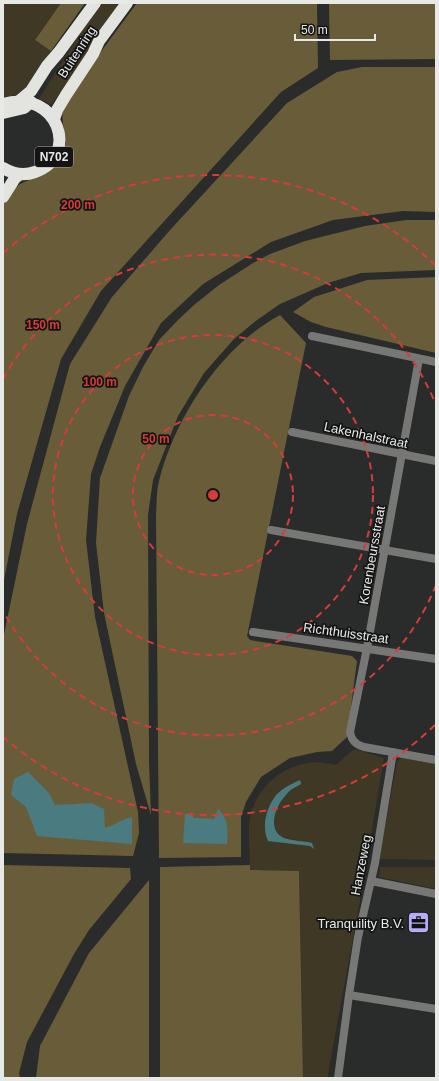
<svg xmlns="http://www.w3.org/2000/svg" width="439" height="1081" viewBox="0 0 439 1081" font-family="Helvetica,sans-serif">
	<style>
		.green { fill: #3f3824 }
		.forest { fill: #695d39 }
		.water { fill: #497b80 }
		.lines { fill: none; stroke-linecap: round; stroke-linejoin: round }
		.street { stroke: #777876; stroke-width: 8 }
		.highway { stroke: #e3e4e0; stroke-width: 12 }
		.ring { fill: none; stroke: #d83b3b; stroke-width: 2; stroke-dasharray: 7 5 }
		.labels { text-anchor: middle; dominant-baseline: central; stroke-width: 3.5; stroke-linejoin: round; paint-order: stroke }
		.shield { fill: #131413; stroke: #a7a9a7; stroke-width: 1 }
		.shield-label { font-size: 12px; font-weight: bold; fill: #e7e9e7 }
		.street-label { font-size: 13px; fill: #e7e9e7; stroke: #131413 }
		.poi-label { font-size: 13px; fill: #e7e9e7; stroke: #131413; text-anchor: end }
		.centre { fill: #d83b3b; stroke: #131413; stroke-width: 2 }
		.ring-label { font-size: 12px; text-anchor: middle; font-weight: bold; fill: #d83b3b; stroke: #131413; stroke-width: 3.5; stroke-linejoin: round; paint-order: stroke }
	</style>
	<rect width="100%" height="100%" fill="#292c2a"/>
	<g class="green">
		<path d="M 3,3 L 61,3 L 35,40 L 51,51 L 25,89 L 20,93 L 3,99 Z"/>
		<path d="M 102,3 L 120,3 L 78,70 L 51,105 L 39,99 L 82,30 Z"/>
		<path d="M 354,749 L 384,758 L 361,895 L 329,1068 L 328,1078 L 303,1078 L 299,871 L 249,870 C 251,855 248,840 249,824 C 252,793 278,767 308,763 C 318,761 327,763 336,765 Z"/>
		<path d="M 401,758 L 436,764 L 436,860 L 379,859 L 397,762 Z"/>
		<path d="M 380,867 L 436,867 L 436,889 L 379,877 Z"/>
	</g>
	<g class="forest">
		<path d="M 61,3 L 85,3 L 51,51 L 35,40 Z"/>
		<path d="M 137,3 L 317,3 L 318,68 L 281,92 L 101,291 L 61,359 L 17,514 L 3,585 L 3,204 L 13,190 L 20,184 L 49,171 L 58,162 L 63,152 L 66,142 L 63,124 L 62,111 L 77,84 Z"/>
		<path d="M 329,3 L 436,3 L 436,59 L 330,60 Z"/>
		<path d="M 362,67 L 436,67 L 436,212 L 403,211 L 333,220 L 271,242 L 203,284 L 161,323 L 125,386 L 100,447 L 91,474 L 86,540 L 95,617 L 138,812 L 139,833 L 133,856 L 3,853 L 3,639 L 27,524 L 70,364 L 112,297 L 171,229 L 287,103 L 337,72 Z"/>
		<path d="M 406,220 L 436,220 L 436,270 L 361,273 L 328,283 L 280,304 L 257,320 L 234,339 L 204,373 L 178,416 L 153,480 L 148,515 L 149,762 L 151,815 L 136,764 L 104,613 L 96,543 L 100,478 L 129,396 L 143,367 L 159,340 L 178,320 L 194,305 L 219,285 L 253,263 L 270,254 L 305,241 L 365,226 Z"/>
		<path d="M 436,277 L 436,353 L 326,327 L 311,322 L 293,312 L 314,297 L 367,280 Z"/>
		<path d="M 280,315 L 306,343 L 247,636 L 250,640 L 352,656 L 357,661 L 347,737 L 332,751 L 317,752 L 290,758 L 261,777 L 246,802 L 241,817 L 241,857 L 159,858 L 156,515 C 157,504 156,492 159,481 C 175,417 221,347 280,315 Z"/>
		<path d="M 3,865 L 130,868 L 131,879 L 89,930 L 74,954 L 27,1042 L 19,1073 L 20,1078 L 3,1078 Z"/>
		<path d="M 250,865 L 250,870 L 299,871 L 303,1078 L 160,1078 L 160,867 Z"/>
		<path d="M 149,880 L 149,1078 L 36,1078 L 40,1046 L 89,953 Z"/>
	</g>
	<g class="water">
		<path d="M 28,772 L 49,793 L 55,805 L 91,803 L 104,809 L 105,828 C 115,825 122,819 132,817 L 132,844 L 37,836 L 26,807 L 11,795 L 14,779 Z"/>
		<path d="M 300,780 L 301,784 C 296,787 289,790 286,795 C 276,805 266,830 284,838 C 292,841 304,841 312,843 L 314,849 L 310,846 L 268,841 C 262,828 265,811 274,798 C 279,790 291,784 300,780 Z"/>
		<path d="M 218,809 C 229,819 228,831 227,844 L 183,843 L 185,814 L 191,814 L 194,818 L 214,819 Z"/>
	</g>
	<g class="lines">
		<g class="street">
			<path d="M 312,336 L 436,362"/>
			<path d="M 419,359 L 367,648 L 350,732 C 352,741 355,744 364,747 L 436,760"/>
			<path d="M 292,432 L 436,461"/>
			<path d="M 271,530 L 436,559"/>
			<path d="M 253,632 L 436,659"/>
			<path d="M 371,881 L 436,894"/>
			<path d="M 349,995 L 436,1009"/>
			<path d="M 338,1078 L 349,995 L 358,937 L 375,863 L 393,752"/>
		</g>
		<g class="highway">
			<path d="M 19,101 L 31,91 L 47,66 L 59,52 L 95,3"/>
			<path d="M 3,104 C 59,88 80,157 35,172 C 24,176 13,174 3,168"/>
			<path d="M 3,113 L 24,108 L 31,102"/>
			<path d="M 54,119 L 57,110 L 66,95 L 93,54 L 99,41 L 127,3"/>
			<path d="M 3,197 L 15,178 L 20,174"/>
		</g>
	</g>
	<g class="ring">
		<circle cx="213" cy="495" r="80"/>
		<circle cx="213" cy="495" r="160"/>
		<path d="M436 585A240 240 0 0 1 3 611M3 379A240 240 0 0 1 436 405"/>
		<path d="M435 725A320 320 0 0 1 3 737M3 253A320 320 0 0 1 435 265"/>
	</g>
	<defs>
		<symbol id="office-square" viewBox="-11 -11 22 22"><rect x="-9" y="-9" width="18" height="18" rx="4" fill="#b4acf9" stroke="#131413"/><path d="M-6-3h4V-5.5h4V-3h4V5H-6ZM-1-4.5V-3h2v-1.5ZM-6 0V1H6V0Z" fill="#111"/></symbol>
	</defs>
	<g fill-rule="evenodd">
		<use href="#office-square" x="406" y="910" width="25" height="25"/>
	</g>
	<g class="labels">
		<rect class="shield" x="35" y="147" width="38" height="20" rx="3"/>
		<g class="shield-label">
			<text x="54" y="157">N702</text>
		</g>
		<g class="street-label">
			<text transform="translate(77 52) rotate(-57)">Buitenring</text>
			<text transform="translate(366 435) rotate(12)">Lakenhalstraat</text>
			<text transform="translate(372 555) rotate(-80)">Korenbeursstraat</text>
			<text transform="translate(346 633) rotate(8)">Richthuisstraat</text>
			<text transform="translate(361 865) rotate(-79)">Hanzeweg</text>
		</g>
		<g class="poi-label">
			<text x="404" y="923">Tranquility B.V.</text>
		</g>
	</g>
	<circle cx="213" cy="495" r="6" class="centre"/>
	<g class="ring-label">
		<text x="78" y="209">200 m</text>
		<text x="43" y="329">150 m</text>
		<text x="100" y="386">100 m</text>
		<text x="156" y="443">50 m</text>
	</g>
	<rect width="439" height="1081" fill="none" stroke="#e7e9e7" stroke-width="8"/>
	<path d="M295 34v6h80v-6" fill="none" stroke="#e7e9e7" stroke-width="2"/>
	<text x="301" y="34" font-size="12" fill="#e7e9e7" stroke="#131413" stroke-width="3" paint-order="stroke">50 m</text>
</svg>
